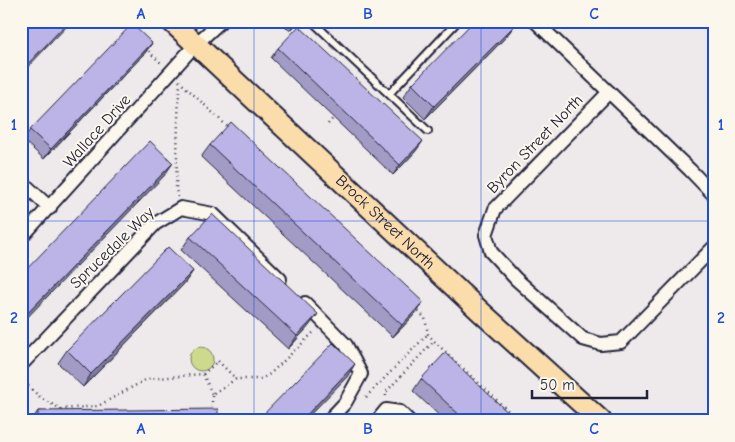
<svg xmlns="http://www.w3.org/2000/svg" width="735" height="442" viewBox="0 0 735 442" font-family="'Comic Neue',sans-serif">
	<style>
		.green { fill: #cdda8d; stroke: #787e64 }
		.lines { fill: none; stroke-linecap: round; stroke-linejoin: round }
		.service-casing { stroke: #22223b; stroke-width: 10 }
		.minor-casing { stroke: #22223b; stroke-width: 16 }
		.primary-casing { stroke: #22223b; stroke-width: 24 }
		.path { stroke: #22223b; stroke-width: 2.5; stroke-dasharray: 1 4; stroke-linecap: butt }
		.service { stroke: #fbf7ec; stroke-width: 6 }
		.minor { stroke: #fbf7ec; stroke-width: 12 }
		.primary { stroke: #fbddab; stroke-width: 20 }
		.wall { fill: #a29bc6; stroke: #22223b }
		.shaded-wall { fill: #847ea1; stroke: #22223b }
		.building { fill: #bcb4e6; stroke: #22223b }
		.grid { fill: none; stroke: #1d4ed8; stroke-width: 1; stroke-opacity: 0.55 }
		.labels { text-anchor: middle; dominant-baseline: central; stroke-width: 4; stroke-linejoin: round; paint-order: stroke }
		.street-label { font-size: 16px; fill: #22223b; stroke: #fbf7ec }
		.neatline { fill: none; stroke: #1d4ed8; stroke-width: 2 }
		.grid-label { font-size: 16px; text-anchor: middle; font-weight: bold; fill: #1d4ed8 }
	</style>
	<rect width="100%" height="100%" fill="#eeeaeb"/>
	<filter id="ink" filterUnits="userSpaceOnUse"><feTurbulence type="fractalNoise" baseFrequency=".02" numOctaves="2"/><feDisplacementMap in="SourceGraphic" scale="10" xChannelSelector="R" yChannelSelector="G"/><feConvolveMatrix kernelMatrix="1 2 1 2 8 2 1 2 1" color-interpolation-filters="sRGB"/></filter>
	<g filter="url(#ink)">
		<circle class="green" cx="201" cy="359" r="12"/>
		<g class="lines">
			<defs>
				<g id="service">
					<path d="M 314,23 L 428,131"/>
					<path d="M 390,93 L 458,21"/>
				</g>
				<g id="minor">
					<path d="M 535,21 L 690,170 L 714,195"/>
					<path d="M 609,92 L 495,209 L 486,235 L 491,252 L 516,279 L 583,339 L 601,344 L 621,342 L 714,247"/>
					<path d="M 21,181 L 50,208"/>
					<path d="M 21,238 L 196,44 L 221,21"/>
					<path d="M 305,303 L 346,345 L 361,374 L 345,403 L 328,421"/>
					<path d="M 21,365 L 155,224 L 181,208 L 213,214 L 280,279"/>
					<path d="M 377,421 L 386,410 L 400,412 L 409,421"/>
				</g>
				<g id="primary">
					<path id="s1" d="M 171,21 L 481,312 L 601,421"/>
				</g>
			</defs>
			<use href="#service" class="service-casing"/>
			<use href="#minor" class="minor-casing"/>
			<use href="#primary" class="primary-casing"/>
			<g class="path">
				<path d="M 117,21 L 129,32"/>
				<path d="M 145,48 L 161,63"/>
				<path d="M 179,81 L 228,127"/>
				<path d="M 328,124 L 335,116"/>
				<path d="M 178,197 L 176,189 L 179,89 L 181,83"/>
				<path d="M 415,308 L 425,318 L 428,334 L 434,341 L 519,421"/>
				<path d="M 203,374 L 218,361 L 236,379"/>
				<path d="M 21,379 L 42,399 L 61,409 L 98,406 L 147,379 L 203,374 L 212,394"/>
				<path d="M 386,396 L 386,392 L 434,341"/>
				<path d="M 366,397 L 428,334"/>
				<path d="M 212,412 L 212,394 L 236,379 L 261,379 L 270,374 L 314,332"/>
			</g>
			<use href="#service" class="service"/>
			<use href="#minor" class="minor"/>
			<use href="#primary" class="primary"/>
		</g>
		<g class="wall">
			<path d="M 280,21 L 299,21 L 290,31 Z"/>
			<path d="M 357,21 L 368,21 L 363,27 Z"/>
			<path d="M 514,26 L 505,38 L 425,119 L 403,97 L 412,84 Z"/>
			<path d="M 152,43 L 145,53 L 44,159 L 23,140 L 30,130 Z"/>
			<path d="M 278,48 L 416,151 L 393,175 L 271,58 Z"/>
			<path d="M 210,145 L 423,302 L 415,314 L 393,337 L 201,157 Z"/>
			<path d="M 190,237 L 309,326 L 288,349 L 181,250 Z"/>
			<path d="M 193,271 L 184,284 L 83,387 L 58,363 L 67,350 Z"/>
			<path d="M 421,379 L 517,421 L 445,421 L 413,391 Z"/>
			<path d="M 38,411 L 218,421 L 31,421 Z"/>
		</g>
		<g class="shaded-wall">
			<path d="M 69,21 L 72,21 L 21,74 L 21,71 Z"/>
			<path d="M 297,21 L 299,21 L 290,31 Z"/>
			<path d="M 514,26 L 505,38 L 425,119 L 434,106 Z"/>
			<path d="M 152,43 L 145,53 L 44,159 L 51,149 Z"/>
			<path d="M 423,141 L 416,151 L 393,175 L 400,165 Z"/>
			<path d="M 173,163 L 164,176 L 21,324 L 21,320 Z"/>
			<path d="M 193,271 L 184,284 L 83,387 L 91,374 Z"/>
			<path d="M 423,302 L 415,314 L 393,337 L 402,325 Z"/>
			<path d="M 318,314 L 309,326 L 288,349 L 297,336 Z"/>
			<path d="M 355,364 L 347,377 L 304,421 L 301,421 Z"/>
		</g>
		<g class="building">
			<path d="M 24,21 L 69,21 L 21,71 L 21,24 Z"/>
			<path d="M 474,21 L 509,21 L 514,26 L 434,106 L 412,84 Z"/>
			<path d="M 132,24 L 152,43 L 51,149 L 30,130 Z"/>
			<path d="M 299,26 L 423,141 L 400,165 L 278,48 Z"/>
			<path d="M 231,122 L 423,302 L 402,325 L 210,145 Z"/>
			<path d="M 150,141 L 173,163 L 21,320 L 21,275 Z"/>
			<path d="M 212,214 L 318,314 L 297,336 L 190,237 Z"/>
			<path d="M 168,247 L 193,271 L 91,374 L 67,350 Z"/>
			<path d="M 333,343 L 355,364 L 301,421 L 257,421 Z"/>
			<path d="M 445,353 L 517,421 L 466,421 L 421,379 Z"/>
			<path d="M 218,409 L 218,421 L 38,421 L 38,411 Z"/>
		</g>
	</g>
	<path class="grid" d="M 254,21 L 254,421M 481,21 L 481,421M 21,221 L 714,221"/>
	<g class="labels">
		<g class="street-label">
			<text transform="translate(97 131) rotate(-48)">Wallace Drive</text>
			<text transform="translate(535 144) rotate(-46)">Byron Street North</text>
			<text stroke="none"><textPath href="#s1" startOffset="294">Brock Street North</textPath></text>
			<text transform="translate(112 248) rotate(-44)">Sprucedale Way</text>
		</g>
	</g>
	<rect width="735" height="442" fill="none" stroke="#fbf7ec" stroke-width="55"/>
	<path d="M532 390v8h115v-8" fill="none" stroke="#22223b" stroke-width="2.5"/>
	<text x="540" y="390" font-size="15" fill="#22223b" stroke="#fbf7ec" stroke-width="4" paint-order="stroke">50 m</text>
	<rect x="28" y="28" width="680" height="386" class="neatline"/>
	<g class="grid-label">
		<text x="141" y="19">A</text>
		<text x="368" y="19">B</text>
		<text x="594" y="19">C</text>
		<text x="14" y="130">1</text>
		<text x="721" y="130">1</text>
		<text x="14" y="323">2</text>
		<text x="721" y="323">2</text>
		<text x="141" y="434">A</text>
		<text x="368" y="434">B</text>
		<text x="594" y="434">C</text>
	</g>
</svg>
